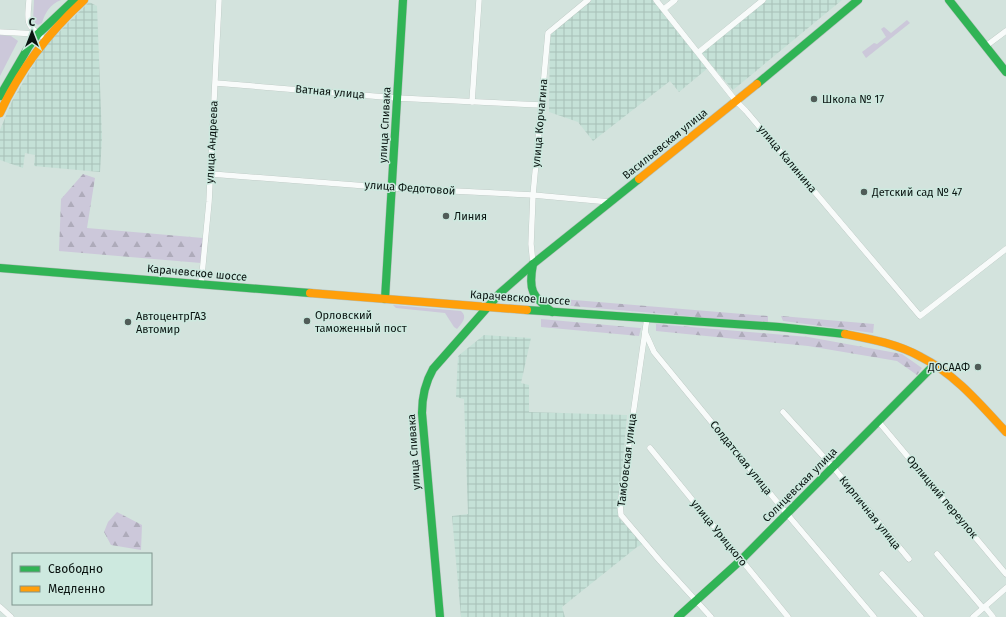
<svg xmlns="http://www.w3.org/2000/svg" width="1006" height="617" viewBox="0 0 1006 617" font-family="'Fira Sans',sans-serif">
	<style>
		.industrial { fill: url(#industrial-grid) }
		.grass { fill: #ccc8da }
		.forest { fill: url(#forest-firs) }
		.lines { fill: none; stroke-linecap: round; stroke-linejoin: round }
		.street-casing { stroke: #b3bfba; stroke-width: 6 }
		.fast-casing { stroke: #b3bfba; stroke-width: 9 }
		.slow-casing { stroke: #b3bfba; stroke-width: 9 }
		.street { stroke: #f8fbfa; stroke-width: 5.5 }
		.fast { stroke: #30b455; stroke-width: 8 }
		.slow { stroke: #ff9f0a; stroke-width: 8 }
		.poi-dot { fill: #505c58; stroke: #cde9df; stroke-width: 1.5 }
		.labels { text-anchor: middle; dominant-baseline: central; stroke-width: 3; stroke-linejoin: round; paint-order: stroke }
		.street-label { font-size: 11px; fill: #0a1411; stroke: #cde9df }
		.poi-label { font-size: 11px; fill: #0a1411; stroke: #cde9df; text-anchor: start }
	</style>
	<defs>
		<pattern id="industrial-grid" width="8" height="8" patternUnits="userSpaceOnUse"><rect width="8" height="8" fill="#c5e1d7"/><path d="M0 4h8M4 0v8" fill="none" stroke="#a8c0b8"/></pattern>
		<pattern id="forest-firs" width="22" height="20" patternUnits="userSpaceOnUse"><rect width="22" height="20" fill="#ccc8da"/><path d="M5 1l3.5 6h-7zM16 11l3.5 6h-7z" fill="#aeabba"/></pattern>
	</defs>
	<rect width="100%" height="100%" fill="#d3e3dd"/>
	<g class="industrial">
		<path d="M 591,0 L 654,0 L 708,68 L 679,92 L 670,81 L 593,141 L 578,122 L 549,112 L 550,34 Z"/>
		<path d="M 766,0 L 842,0 L 733,90 L 701,53 Z"/>
		<path d="M 89,2 L 97,6 L 102,138 L 100,172 L 34,166 L 35,155 L 25,153 L 23,168 L 0,160 L 0,130 L 12,101 L 44,47 Z"/>
		<path d="M 484,335 L 531,338 L 521,383 L 529,385 L 529,412 L 627,415 L 618,517 L 643,544 L 637,547 L 562,607 L 565,617 L 461,617 L 452,516 L 468,514 L 464,399 L 456,397 L 458,356 Z"/>
	</g>
	<g class="grass">
		<path d="M 34,0 L 61,0 C 50,4 45,13 42,23 L 38,25 L 33,22 Z"/>
		<path d="M 907,20 L 910,23 L 866,58 L 862,52 L 874,43 L 877,44 L 886,37 L 881,29 L 884,27 L 891,33 Z"/>
		<path d="M 0,35 L 11,36 L 18,41 L 0,76 Z"/>
		<path d="M 393,305 L 461,311 C 468,317 462,323 457,329 L 454,327 L 445,313 L 396,308 Z"/>
	</g>
	<g class="forest">
		<path d="M 83,174 L 95,178 L 87,228 L 203,238 L 201,263 L 59,251 L 61,199 Z"/>
		<path d="M 538,297 L 768,316 L 768,323 L 549,304 Z"/>
		<path d="M 781,316 L 874,324 L 873,333 L 783,321 Z"/>
		<path d="M 541,319 L 640,328 L 641,328 L 639,336 L 541,327 Z"/>
		<path d="M 656,324 L 808,337 L 902,354 L 922,368 L 917,375 L 897,361 L 808,346 L 656,331 Z"/>
		<path d="M 117,512 L 142,525 L 141,550 L 111,545 L 104,532 L 108,522 Z"/>
	</g>
	<g class="lines">
		<defs>
			<g id="street">
				<path d="M 29,0 C 28,18 24,24 41,36"/>
				<path d="M 656,0 L 736,101 L 746,111 L 920,316 L 1006,249"/>
				<path d="M 664,9 L 675,0"/>
				<path d="M 0,32 L 38,34"/>
				<path d="M 986,46 L 1006,31"/>
				<path d="M 699,52 L 763,0"/>
				<path d="M 216,83 L 397,98 L 541,105"/>
				<path d="M 472,102 L 479,0"/>
				<path d="M 211,174 L 393,188 L 533,195 L 610,202"/>
				<path d="M 533,264 L 531,244 L 533,195 L 548,33 L 588,0"/>
				<path d="M 201,285 L 209,202 L 219,0"/>
				<path d="M 647,318 L 620,505 L 621,515 L 660,561 L 711,617"/>
				<path d="M 645,332 L 654,352 L 787,514 L 874,617"/>
				<path d="M 783,412 L 833,467 L 909,559"/>
				<path d="M 878,421 L 1006,574"/>
				<path d="M 650,448 L 788,617"/>
				<path d="M 937,554 L 983,608"/>
				<path d="M 882,574 L 921,617"/>
				<path d="M 0,607 L 11,617"/>
				<path d="M 985,607 L 993,617"/>
				<path d="M 973,617 L 1006,588"/>
			</g>
			<g id="fast">
				<path d="M 949,0 L 1006,72"/>
				<path d="M 757,84 L 858,0"/>
				<path d="M 0,96 L 29,46 L 38,34 L 74,0"/>
				<path d="M 533,264 C 528,290 532,296 552,312"/>
				<path d="M 0,268 L 310,293"/>
				<path d="M 385,299 L 403,0"/>
				<path d="M 527,310 L 779,327 L 845,334"/>
				<path d="M 440,617 L 422,413 C 422,397 425,383 433,369 L 500,293 L 533,264 L 639,179"/>
				<path d="M 678,617 L 741,560 L 934,365"/>
			</g>
			<g id="slow">
				<path d="M 0,113 C 20,69 48,33 84,0"/>
				<path d="M 639,179 L 757,84"/>
				<path d="M 310,293 L 527,310"/>
				<path d="M 845,334 C 871,339 898,344 921,357 C 955,374 980,404 1006,432"/>
			</g>
		</defs>
		<use href="#street" class="street-casing"/>
		<use href="#fast" class="fast-casing"/>
		<use href="#slow" class="slow-casing"/>
		<use href="#street" class="street"/>
		<use href="#fast" class="fast"/>
		<use href="#slow" class="slow"/>
	</g>
	<g class="poi-dot">
		<circle cx="814" cy="99" r="4"/>
		<circle cx="864" cy="192" r="4"/>
		<circle cx="446" cy="216" r="4"/>
		<circle cx="307" cy="321" r="4"/>
		<circle cx="128" cy="322" r="4"/>
		<circle cx="978" cy="367" r="4"/>
	</g>
	<g class="labels">
		<g class="street-label">
			<text transform="translate(330 92) rotate(5)">Ватная улица</text>
			<text transform="translate(540 123) rotate(-85)">улица Корчагина</text>
			<text transform="translate(385 125) rotate(-87)">улица Спивака</text>
			<text transform="translate(212 142) rotate(-87)">улица Андреева</text>
			<text transform="translate(665 144) rotate(-39)">Васильевская улица</text>
			<text transform="translate(787 159) rotate(50)">улица Калинина</text>
			<text transform="translate(410 188) rotate(4)">улица Федотовой</text>
			<text transform="translate(197 273) rotate(5)">Карачевское шоссе</text>
			<text transform="translate(520 298) rotate(4)">Карачевское шоссе</text>
			<text transform="translate(414 452) rotate(-94)">улица Спивака</text>
			<text transform="translate(741 458) rotate(51)">Солдатская улица</text>
			<text transform="translate(627 460) rotate(-83)">Тамбовская улица</text>
			<text transform="translate(800 485) rotate(-45)">Солнцевская улица</text>
			<text transform="translate(942 497) rotate(50)">Орлицкий переулок</text>
			<text transform="translate(870 513) rotate(51)">Кирпичная улица</text>
			<text transform="translate(719 533) rotate(51)">улица Урицкого</text>
		</g>
		<g class="poi-label">
			<text x="822" y="99">Школа № 17</text>
			<text x="872" y="192">Детский сад № 47</text>
			<text x="454" y="216">Линия</text>
			<text x="315" y="315">Орловский<tspan x="315" dy="13">таможенный пост</tspan></text>
			<text x="136" y="316">АвтоцентрГАЗ<tspan x="136" dy="13">Автомир</tspan></text>
			<text x="970" y="367" text-anchor="end">ДОСААФ</text>
		</g>
	</g>
	<rect x="12" y="553" width="140" height="52" fill="#cde9df" stroke="#7f948d"/>
	<rect x="20" y="566" width="20" height="6" fill="#30b455" stroke="#7f948d"/>
	<text x="48" y="573" font-size="12" fill="#0a1411">Свободно</text>
	<rect x="20" y="586" width="20" height="6" fill="#ff9f0a" stroke="#7f948d"/>
	<text x="48" y="593" font-size="12" fill="#0a1411">Медленно</text>
	<g transform="translate(32 32)" stroke="#cde9df" stroke-width="3" paint-order="stroke">
	<path d="M0-3L7 15L0 10L-7 15Z" fill="#0a1411"/>
	<text y="-6" font-size="11" font-weight="bold" text-anchor="middle" fill="#0a1411">С</text>
	</g>
</svg>
